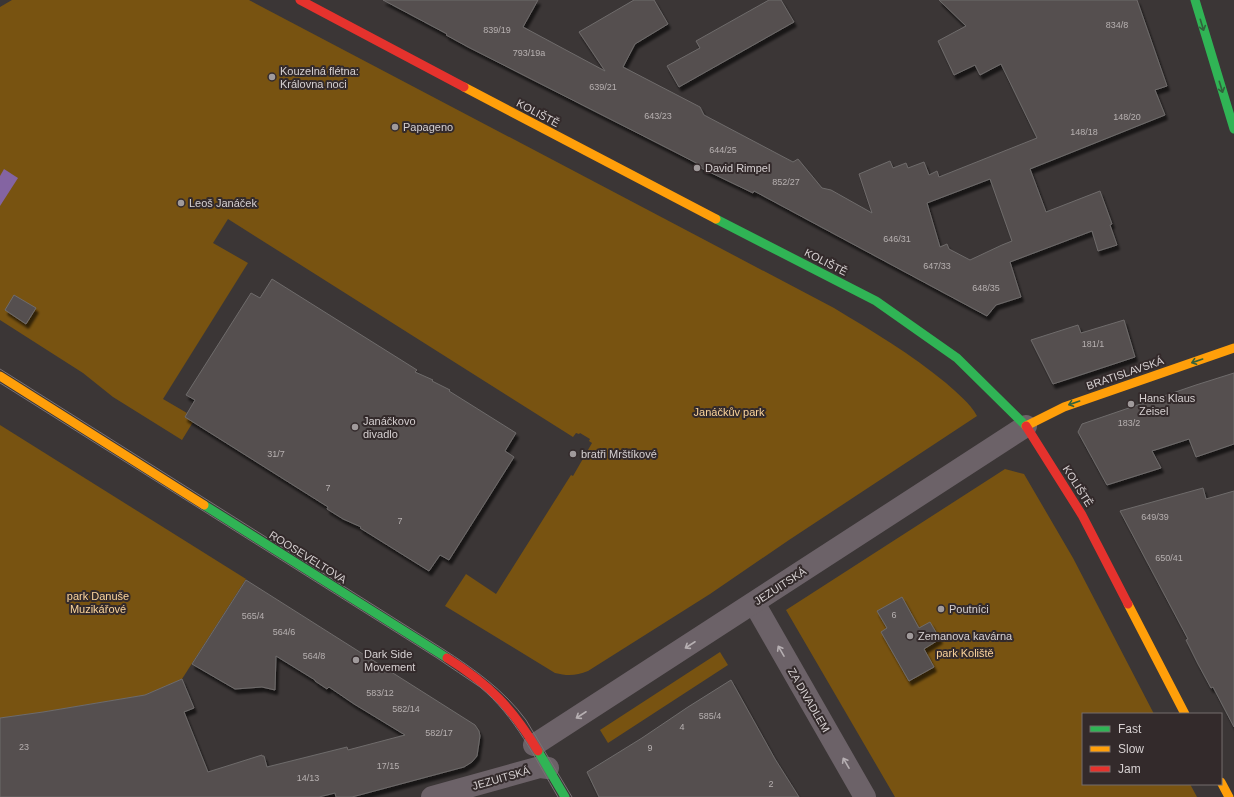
<svg xmlns="http://www.w3.org/2000/svg" width="1234" height="797" viewBox="0 0 1234 797" font-family="Helvetica,sans-serif">
	<style>
		.green { fill: #785311 }
		.water { fill: #8464a2 }
		.building { fill: #54504f; stroke: #6f6b6b; fill-rule: evenodd; filter: url(#shadow) }
		.lines { fill: none; stroke-linecap: round; stroke-linejoin: round }
		.street { stroke: #6c6268; stroke-width: 22 }
		.fast { stroke: #30b455; stroke-width: 9 }
		.slow { stroke: #ff9f0a; stroke-width: 9 }
		.jam { stroke: #e5322d; stroke-width: 9 }
		.tram { stroke: #797276; stroke-width: 1 }
		.oneway { stroke: #32613c }
		.oneway2 { stroke: #b6afb2 }
		.poi-dot { fill: #a09a9b; stroke: #332a2b; stroke-width: 1.5 }
		.labels { text-anchor: middle; dominant-baseline: central; stroke-width: 4; stroke-linejoin: round; paint-order: stroke }
		.number-label { font-size: 9px; fill: #b6b0b0 }
		.poi-label { font-size: 11px; fill: #d6d0d1; stroke: #332a2b; text-anchor: start }
		.street-label { font-size: 11px; fill: #d6d0d1; stroke: #332a2b }
		.park-label { font-size: 11px; fill: #fbd49c; stroke: #332a2b }
	</style>
	<defs>
		<filter id="shadow"><feDropShadow dx="2.5" dy="4.5" stdDeviation="1" flood-color="#0009"/></filter>
	</defs>
	<rect width="100%" height="100%" fill="#3b3636"/>
	<g class="green">
		<path d="M 12,0 L 249,0 L 834,308 C 872,331 911,354 946,383 C 957,393 970,403 977,416 L 789,540 L 710,594 L 588,671 C 576,676 567,676 555,673 L 445,606 L 466,574 L 496,594 L 571,475 L 573,476 L 592,443 L 589,441 L 590,439 L 580,433 L 579,434 L 576,433 L 573,437 L 228,219 L 213,243 L 248,263 L 163,399 L 187,413 L 185,417 L 193,422 L 182,440 L 113,397 L 83,373 L 0,320 L 0,7 Z"/>
		<path d="M 0,425 L 246,579 L 182,679 L 145,695 L 43,712 L 0,718 Z"/>
		<path d="M 1005,469 L 1024,474 L 1073,558 L 1154,714 L 1083,714 L 1083,784 L 1190,784 L 1197,797 L 895,797 L 786,610 Z"/>
		<path d="M 720,652 L 728,665 L 608,743 L 600,730 Z"/>
	</g>
	<path class="water" d="M 4,169 L 18,178 L 0,206 L 0,176 Z"/>
	<g class="building">
		<path d="M 383,0 L 538,0 L 523,27 L 605,71 L 579,32 L 634,0 L 654,0 L 668,24 L 635,44 L 623,67 L 700,107 L 704,115 L 793,162 L 798,159 L 822,188 L 831,190 L 872,213 L 859,174 L 890,161 L 893,168 L 906,163 L 908,168 L 924,162 L 929,175 L 937,171 L 939,177 L 1037,138 L 1001,64 L 980,75 L 975,65 L 954,75 L 938,41 L 966,26 L 939,0 L 1137,0 L 1167,86 L 1155,90 L 1165,115 L 1030,169 L 1046,212 L 1100,191 L 1112,224 L 1110,225 L 1117,245 L 1098,251 L 1092,231 L 1010,262 L 1021,297 L 996,305 L 987,316 L 754,191 L 753,193 L 701,168 L 702,166 L 675,152 L 468,47 L 446,35 L 447,34 ZM 990,179 L 1012,241 L 1002,245 L 970,260 L 949,249 L 947,244 L 940,247 L 927,203 Z"/>
		<path d="M 769,0 L 781,0 L 794,22 L 679,87 L 667,66 L 700,48 L 696,41 Z"/>
		<path d="M 272,279 L 417,370 L 415,372 L 433,380 L 432,381 L 450,390 L 449,391 L 516,433 L 505,451 L 514,457 L 449,560 L 440,555 L 429,571 L 360,528 L 361,527 L 343,519 L 327,509 L 328,507 L 185,417 L 195,400 L 186,395 L 251,293 L 260,298 Z"/>
		<path d="M 14,295 L 36,308 L 26,324 L 5,310 Z"/>
		<path d="M 1124,320 L 1135,357 L 1053,384 L 1031,340 L 1078,325 L 1081,333 Z"/>
		<path d="M 1234,373 L 1234,444 L 1196,457 L 1189,439 L 1152,451 L 1161,468 L 1107,485 L 1078,432 L 1082,424 L 1196,385 Z"/>
		<path d="M 1203,488 L 1206,499 L 1234,491 L 1234,727 L 1213,687 L 1211,688 L 1198,664 L 1186,640 L 1188,639 L 1120,511 Z"/>
		<path d="M 246,580 L 475,725 L 479,731 L 480,736 L 477,756 L 472,762 L 464,767 L 352,797 L 336,797 L 335,793 L 319,797 L 0,797 L 0,718 L 43,712 L 145,695 L 182,679 L 194,708 L 184,712 L 208,772 L 262,755 L 262,756 L 264,756 L 267,767 L 347,747 L 348,750 L 405,735 L 354,704 L 329,687 L 327,689 L 315,681 L 315,680 L 276,656 L 275,690 L 262,687 L 235,689 L 192,664 Z"/>
		<path d="M 902,597 L 919,628 L 930,622 L 940,639 L 924,649 L 934,667 L 909,681 L 881,632 L 887,628 L 877,611 Z"/>
		<path d="M 731,680 L 775,759 L 799,797 L 599,797 L 587,772 L 642,738 L 688,707 Z"/>
	</g>
	<g class="lines">
		<g class="street">
			<path d="M 754,603 L 865,797"/>
			<path d="M 534,745 L 1026,426"/>
			<path d="M 432,797 L 540,767 L 548,768"/>
		</g>
		<g class="fast">
			<path d="M 1195,0 L 1234,129"/>
			<path d="M 716,219 L 876,301 L 957,358 L 1026,426"/>
			<path d="M 204,505 L 447,658"/>
			<path d="M 538,751 L 565,797"/>
		</g>
		<g class="slow">
			<path d="M 464,87 L 716,219"/>
			<path d="M 0,376 L 204,505"/>
			<path d="M 1026,426 L 1064,407 L 1234,348"/>
			<path d="M 1128,604 L 1185,714"/>
			<path d="M 1221,782 L 1229,797"/>
		</g>
		<g class="jam">
			<path d="M 300,0 L 464,87"/>
			<path d="M 1026,426 L 1082,515 L 1128,604"/>
			<path d="M 447,658 C 489,684 512,708 538,751"/>
		</g>
		<g class="tram">
			<path d="M 0,369 L 443,649 C 474,669 504,690 526,720 L 572,797"/>
			<path d="M 0,383 L 437,658 C 451,668 466,677 480,687 C 515,716 535,758 558,797"/>
		</g>
	</g>
	<defs><path id="oneway-shaft" d="M-6 0H5M1.5-3L5.5 0L1.5 3" fill="none" stroke-width="1.6" stroke-linecap="round" stroke-linejoin="round"/></defs>
	<g class="oneway">
		<use href="#oneway-shaft" transform="translate(1202 25) rotate(73)"/>
		<use href="#oneway-shaft" transform="translate(1221 87) rotate(73)"/>
		<use href="#oneway-shaft" transform="translate(1197 361) rotate(161)"/>
		<use href="#oneway-shaft" transform="translate(1074 403) rotate(161)"/>
	</g>
	<g class="oneway2">
		<use href="#oneway-shaft" transform="translate(690 645) rotate(147)"/>
		<use href="#oneway-shaft" transform="translate(781 651) rotate(-120)"/>
		<use href="#oneway-shaft" transform="translate(581 715) rotate(147)"/>
		<use href="#oneway-shaft" transform="translate(846 763) rotate(-120)"/>
	</g>
	<g class="poi-dot">
		<circle cx="272" cy="77" r="4"/>
		<circle cx="395" cy="127" r="4"/>
		<circle cx="697" cy="168" r="4"/>
		<circle cx="181" cy="203" r="4"/>
		<circle cx="1131" cy="404" r="4"/>
		<circle cx="355" cy="427" r="4"/>
		<circle cx="573" cy="454" r="4"/>
		<circle cx="941" cy="609" r="4"/>
		<circle cx="910" cy="636" r="4"/>
		<circle cx="356" cy="660" r="4"/>
	</g>
	<g class="labels">
		<g class="number-label">
			<text x="1117" y="25">834/8</text>
			<text x="497" y="30">839/19</text>
			<text x="529" y="53">793/19a</text>
			<text x="603" y="87">639/21</text>
			<text x="658" y="116">643/23</text>
			<text x="1127" y="117">148/20</text>
			<text x="1084" y="132">148/18</text>
			<text x="723" y="150">644/25</text>
			<text x="786" y="182">852/27</text>
			<text x="897" y="239">646/31</text>
			<text x="937" y="266">647/33</text>
			<text x="986" y="288">648/35</text>
			<text x="1093" y="344">181/1</text>
			<text x="1129" y="423">183/2</text>
			<text x="276" y="454">31/7</text>
			<text x="328" y="488">7</text>
			<text x="1155" y="517">649/39</text>
			<text x="400" y="521">7</text>
			<text x="1169" y="558">650/41</text>
			<text x="894" y="615">6</text>
			<text x="253" y="616">565/4</text>
			<text x="284" y="632">564/6</text>
			<text x="314" y="656">564/8</text>
			<text x="380" y="693">583/12</text>
			<text x="406" y="709">582/14</text>
			<text x="710" y="716">585/4</text>
			<text x="682" y="727">4</text>
			<text x="439" y="733">582/17</text>
			<text x="24" y="747">23</text>
			<text x="650" y="748">9</text>
			<text x="388" y="766">17/15</text>
			<text x="308" y="778">14/13</text>
			<text x="771" y="784">2</text>
		</g>
		<g class="poi-label">
			<text x="280" y="71">Kouzelná flétna:<tspan x="280" dy="13">Královna noci</tspan></text>
			<text x="403" y="127">Papageno</text>
			<text x="705" y="168">David Rimpel</text>
			<text x="189" y="203">Leoš Janáček</text>
			<text x="1139" y="398">Hans Klaus<tspan x="1139" dy="13">Zeisel</tspan></text>
			<text x="363" y="421">Janáčkovo<tspan x="363" dy="13">divadlo</tspan></text>
			<text x="581" y="454">bratři Mrštíkové</text>
			<text x="949" y="609">Poutníci</text>
			<text x="918" y="636">Zemanova kavárna</text>
			<text x="364" y="654">Dark Side<tspan x="364" dy="13">Movement</tspan></text>
		</g>
		<g class="street-label">
			<text transform="translate(538 113) rotate(28)">KOLIŠTĚ</text>
			<text transform="translate(826 262) rotate(27)">KOLIŠTĚ</text>
			<text transform="translate(1125 373) rotate(-19)">BRATISLAVSKÁ</text>
			<text transform="translate(1078 486) rotate(58)">KOLIŠTĚ</text>
			<text transform="translate(308 557) rotate(32)">ROOSEVELTOVA</text>
			<text transform="translate(780 586) rotate(-33)">JEZUITSKÁ</text>
			<text transform="translate(809 700) rotate(60)">ZA DIVADLEM</text>
			<text transform="translate(501 778) rotate(-16)">JEZUITSKÁ</text>
		</g>
		<g class="park-label">
			<text x="729" y="412">Janáčkův park</text>
			<text x="98" y="596">park Danuše<tspan x="98" dy="13">Muzikářové</tspan></text>
			<text x="965" y="653">park Koliště</text>
		</g>
	</g>
	<rect x="1082" y="713" width="140" height="72" fill="#332a2b" stroke="#746c6d"/>
	<rect x="1090" y="726" width="20" height="6" fill="#30b455" stroke="#746c6d"/>
	<text x="1118" y="733" font-size="12" fill="#d6d0d1">Fast</text>
	<rect x="1090" y="746" width="20" height="6" fill="#ff9f0a" stroke="#746c6d"/>
	<text x="1118" y="753" font-size="12" fill="#d6d0d1">Slow</text>
	<rect x="1090" y="766" width="20" height="6" fill="#e5322d" stroke="#746c6d"/>
	<text x="1118" y="773" font-size="12" fill="#d6d0d1">Jam</text>
</svg>
